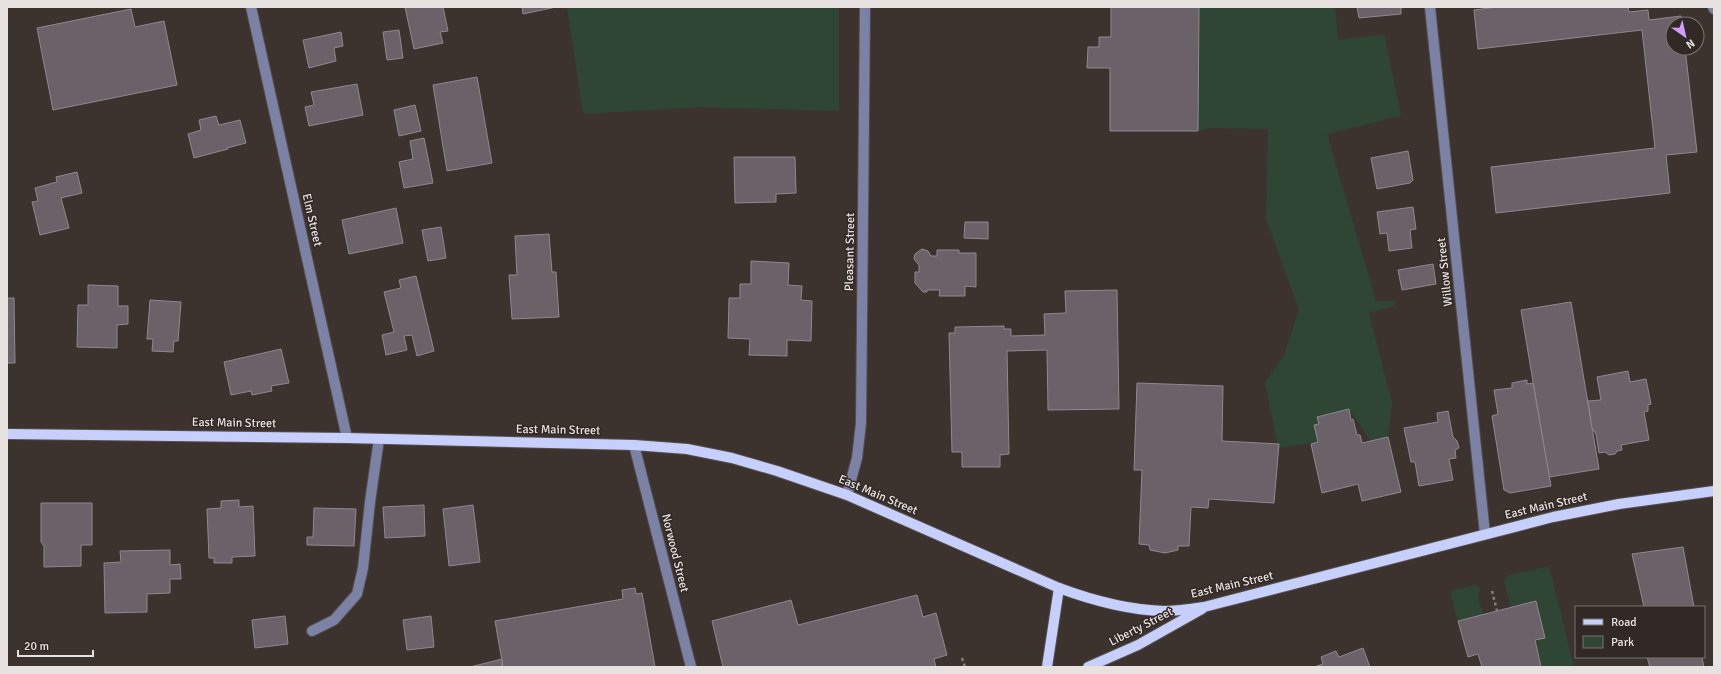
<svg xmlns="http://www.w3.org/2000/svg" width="1721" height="674" viewBox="0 0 1721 674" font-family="Signika,sans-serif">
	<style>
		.green { fill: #2f4635 }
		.building { fill: #6a6268; stroke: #91888f }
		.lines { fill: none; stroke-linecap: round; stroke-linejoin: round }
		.minor-casing { stroke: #574f4b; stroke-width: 12 }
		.major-casing { stroke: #574f4b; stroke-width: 12 }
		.path { stroke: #867f7c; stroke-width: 2.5; stroke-dasharray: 3 3; stroke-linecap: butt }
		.minor { stroke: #7b82a5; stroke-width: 10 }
		.major { stroke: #c7d0fc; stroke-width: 10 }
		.labels { text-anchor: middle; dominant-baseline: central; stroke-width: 3; stroke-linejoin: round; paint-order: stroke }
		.street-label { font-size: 12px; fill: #e7e2df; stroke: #312925 }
	</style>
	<rect width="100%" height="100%" fill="#3c332f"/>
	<g class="green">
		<path d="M 567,7 L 839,7 L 839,111 L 700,107 L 583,114 Z"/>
		<path d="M 1199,7 L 1335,7 L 1338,40 L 1384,34 L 1401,116 L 1327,134 L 1376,301 L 1395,301 L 1394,306 L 1369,313 L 1392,403 L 1388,437 L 1371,441 L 1349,410 L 1317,417 L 1319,424 L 1314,426 L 1318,442 L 1278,448 L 1265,382 L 1284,355 L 1299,310 L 1266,219 L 1268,129 L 1210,128 L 1198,131 Z"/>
		<path d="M 1549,566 L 1574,667 L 1541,667 L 1535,640 L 1545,637 L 1536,602 L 1511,608 L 1504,580 L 1508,576 Z"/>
		<path d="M 1476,585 L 1479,588 L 1481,592 L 1477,594 L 1483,615 L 1458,621 L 1450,591 Z"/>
	</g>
	<g class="building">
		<path d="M 405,7 L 443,7 L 448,31 L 440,32 L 443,43 L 414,49 Z"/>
		<path d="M 522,7 L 556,7 L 523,14 Z"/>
		<path d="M 1111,7 L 1199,7 L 1198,131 L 1110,131 L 1110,68 L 1087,68 L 1088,47 L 1099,47 L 1099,37 L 1111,37 Z"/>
		<path d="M 1357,7 L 1401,7 L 1401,14 L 1359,18 Z"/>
		<path d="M 1497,7 L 1628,7 L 1629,12 L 1648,10 L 1649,20 L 1681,16 L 1682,24 L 1673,24 L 1673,48 L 1685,48 L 1697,152 L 1666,155 L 1670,193 L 1496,213 L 1491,167 L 1655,148 L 1642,30 L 1478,49 L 1474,10 Z"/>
		<path d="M 131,9 L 135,27 L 164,21 L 177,85 L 53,110 L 37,28 Z"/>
		<path d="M 399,30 L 403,58 L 387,60 L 383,32 Z"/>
		<path d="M 341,32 L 343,46 L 334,48 L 336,61 L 309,68 L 303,40 Z"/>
		<path d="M 477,77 L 492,163 L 447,171 L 433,85 Z"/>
		<path d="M 357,84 L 363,115 L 309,126 L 305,107 L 314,105 L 311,92 Z"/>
		<path d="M 415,105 L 421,131 L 399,136 L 394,110 Z"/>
		<path d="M 216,116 L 219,125 L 240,120 L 246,143 L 227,148 L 228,149 L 194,158 L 188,134 L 201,130 L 199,120 Z"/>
		<path d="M 424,138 L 433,183 L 404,188 L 399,162 L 413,159 L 410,141 Z"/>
		<path d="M 1408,151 L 1413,180 L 1410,183 L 1377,189 L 1371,158 Z"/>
		<path d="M 734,157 L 795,157 L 796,193 L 776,194 L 776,202 L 735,203 Z"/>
		<path d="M 77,172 L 82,193 L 61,198 L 69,228 L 40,235 L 32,202 L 38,201 L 35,188 L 57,182 L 56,177 Z"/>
		<path d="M 1413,207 L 1416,229 L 1410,230 L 1412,248 L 1389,251 L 1387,233 L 1380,234 L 1377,212 Z"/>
		<path d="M 396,208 L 403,243 L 349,254 L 342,220 Z"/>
		<path d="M 965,222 L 988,222 L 988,239 L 964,238 Z"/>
		<path d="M 441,227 L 446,258 L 428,261 L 422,230 Z"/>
		<path d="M 549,234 L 552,272 L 556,272 L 559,317 L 512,319 L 509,275 L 517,275 L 515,236 Z"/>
		<path d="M 922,249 L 928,251 L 931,256 L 937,256 L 937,250 L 959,250 L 959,253 L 976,253 L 976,287 L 965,286 L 965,296 L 939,296 L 940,290 L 927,290 L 927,292 L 923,292 L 915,283 L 915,272 L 919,272 L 919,265 L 914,259 L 915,254 Z"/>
		<path d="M 751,261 L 789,263 L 788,285 L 802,286 L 801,300 L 812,301 L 811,341 L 787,340 L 787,356 L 749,355 L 750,339 L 728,338 L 729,298 L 740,298 L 740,284 L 751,284 Z"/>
		<path d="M 1433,264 L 1436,284 L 1402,290 L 1398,270 Z"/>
		<path d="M 416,276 L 434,351 L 417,356 L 412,335 L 404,336 L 407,350 L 386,355 L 382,335 L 394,332 L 384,292 L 401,288 L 399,280 Z"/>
		<path d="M 88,285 L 118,286 L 118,306 L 128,306 L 128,324 L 117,325 L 117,348 L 77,347 L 78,305 L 88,305 Z"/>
		<path d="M 1117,290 L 1119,409 L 1048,410 L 1047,350 L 1007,351 L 1009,454 L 1000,455 L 1000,467 L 962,467 L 962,452 L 952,452 L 949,333 L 955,333 L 955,327 L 1004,326 L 1004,329 L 1011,329 L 1011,336 L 1045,335 L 1044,314 L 1066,313 L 1065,291 Z"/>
		<path d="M 7,298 L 14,298 L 15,363 L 7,363 Z"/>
		<path d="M 150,300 L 181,302 L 178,341 L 174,341 L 173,352 L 152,351 L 153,339 L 147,339 Z"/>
		<path d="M 1571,302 L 1599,469 L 1549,477 L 1521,310 Z"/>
		<path d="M 281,349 L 289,383 L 271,386 L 272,391 L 252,395 L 251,391 L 231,395 L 224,362 Z"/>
		<path d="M 1628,371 L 1630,382 L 1646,379 L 1651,404 L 1648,405 L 1648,411 L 1644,412 L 1649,440 L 1621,445 L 1622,450 L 1617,451 L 1615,454 L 1609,455 L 1605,452 L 1599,453 L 1596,434 L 1592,428 L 1588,401 L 1601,400 L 1597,377 Z"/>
		<path d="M 1527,380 L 1527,384 L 1533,383 L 1551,486 L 1510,493 L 1504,490 L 1492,416 L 1498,414 L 1494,390 L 1512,388 L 1512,383 Z"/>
		<path d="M 1137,383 L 1223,386 L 1222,441 L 1279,444 L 1274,503 L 1209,499 L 1208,508 L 1191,507 L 1189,546 L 1178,546 L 1178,550 L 1165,553 L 1150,550 L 1149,545 L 1139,544 L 1142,470 L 1134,470 Z"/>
		<path d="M 1349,409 L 1351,420 L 1353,419 L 1357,435 L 1360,435 L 1362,443 L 1388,437 L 1401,492 L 1362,501 L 1358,484 L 1322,493 L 1311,444 L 1318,442 L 1314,425 L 1319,424 L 1317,417 Z"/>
		<path d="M 1448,411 L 1453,437 L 1457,441 L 1459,448 L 1455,450 L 1456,458 L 1449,459 L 1453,480 L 1419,486 L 1415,462 L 1411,462 L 1404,428 L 1438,422 L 1437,413 Z"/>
		<path d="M 239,500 L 239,507 L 253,506 L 255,556 L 232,557 L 232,563 L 214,563 L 214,558 L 209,558 L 207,509 L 221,508 L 221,501 Z"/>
		<path d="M 41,503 L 92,503 L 92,545 L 81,545 L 81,566 L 44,567 L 44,546 L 41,542 Z"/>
		<path d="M 424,505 L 425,536 L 385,538 L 383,507 Z"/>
		<path d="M 473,505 L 480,562 L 449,566 L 443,509 Z"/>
		<path d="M 314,508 L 356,509 L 354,546 L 307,545 L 307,537 L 313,537 Z"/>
		<path d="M 1683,547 L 1694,607 L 1644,607 L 1632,554 Z"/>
		<path d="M 170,550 L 170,565 L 180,564 L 181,579 L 170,579 L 170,593 L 147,594 L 147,612 L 105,613 L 104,563 L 121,562 L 120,551 Z"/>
		<path d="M 635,588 L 636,594 L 642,593 L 655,667 L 503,667 L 495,621 L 623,599 L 622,590 Z"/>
		<path d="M 917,595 L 923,617 L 936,613 L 947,655 L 934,659 L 936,667 L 723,667 L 712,621 L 791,600 L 798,625 Z"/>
		<path d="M 1536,601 L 1545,638 L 1535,640 L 1541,667 L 1482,667 L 1478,654 L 1468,657 L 1458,621 Z"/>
		<path d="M 285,616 L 288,644 L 255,648 L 252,620 Z"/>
		<path d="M 431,616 L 434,647 L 407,650 L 403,620 Z"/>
		<path d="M 1363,648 L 1370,667 L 1314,667 L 1323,664 L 1321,657 L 1336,651 L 1339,657 Z"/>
		<path d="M 1647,657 L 1702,657 L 1704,667 L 1650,667 Z"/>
		<path d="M 502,659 L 502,667 L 470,667 Z"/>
	</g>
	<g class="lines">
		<defs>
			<g id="minor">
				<path d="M 251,7 L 347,438"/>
				<path d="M 1430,7 L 1485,534"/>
				<path d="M 1713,7 L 1714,9"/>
				<path d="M 634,445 L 691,667"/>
				<path d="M 847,495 L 857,458 L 861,423 L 865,7"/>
				<path d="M 312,631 L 334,620 L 357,594 L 363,568 L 370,502 L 379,439"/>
			</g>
			<g id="major">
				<path d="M 7,434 L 347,438 L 634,445 L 687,449 L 732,458 L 777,471 L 847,495 L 1059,588 C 1094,601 1127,610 1164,611 C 1177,611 1191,609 1204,607 L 1553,517 L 1619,504 L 1714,491"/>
				<path d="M 1047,667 L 1059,588"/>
				<path d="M 1088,667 L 1138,645 L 1202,609"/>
			</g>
		</defs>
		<use href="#minor" class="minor-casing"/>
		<use href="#major" class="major-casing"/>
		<g class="path">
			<path d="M 1492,591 L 1497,611"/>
			<path d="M 962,658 L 965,667"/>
		</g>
		<use href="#minor" class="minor"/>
		<use href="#major" class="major"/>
	</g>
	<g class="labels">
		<g class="street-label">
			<text transform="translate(312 220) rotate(77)">Elm Street</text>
			<text transform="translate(850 252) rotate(-89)">Pleasant Street</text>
			<text transform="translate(1445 272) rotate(-96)">Willow Street</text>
			<text transform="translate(234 423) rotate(1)">East Main Street</text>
			<text transform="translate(558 430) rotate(1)">East Main Street</text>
			<text transform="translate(878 495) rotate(23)">East Main Street</text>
			<text transform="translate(1546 506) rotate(-13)">East Main Street</text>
			<text transform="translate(675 553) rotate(76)">Norwood Street</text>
			<text transform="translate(1232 585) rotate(-13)">East Main Street</text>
			<text transform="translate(1141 627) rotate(-27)">Liberty Street</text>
		</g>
	</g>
	<rect width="1721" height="674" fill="none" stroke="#e7e2df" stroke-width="16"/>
	<rect x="1575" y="606" width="130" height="52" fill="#312925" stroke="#7a736f"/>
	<rect x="1583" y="619" width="20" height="6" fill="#c7d0fc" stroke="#7a736f"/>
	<text x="1611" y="626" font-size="12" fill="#e7e2df">Road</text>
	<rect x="1583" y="636" width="20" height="12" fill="#2f4635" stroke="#7a736f"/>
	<text x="1611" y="646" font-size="12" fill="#e7e2df">Park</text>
	<g transform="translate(1685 36) rotate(146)"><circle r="19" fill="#312925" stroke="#7a736f"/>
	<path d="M0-3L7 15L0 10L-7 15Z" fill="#d09dff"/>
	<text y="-6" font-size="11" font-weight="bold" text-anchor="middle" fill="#e7e2df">N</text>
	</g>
	<path d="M18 650v6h75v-6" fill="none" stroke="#e7e2df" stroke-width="2"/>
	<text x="24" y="650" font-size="12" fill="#e7e2df" stroke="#312925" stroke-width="3" paint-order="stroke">20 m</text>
</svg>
